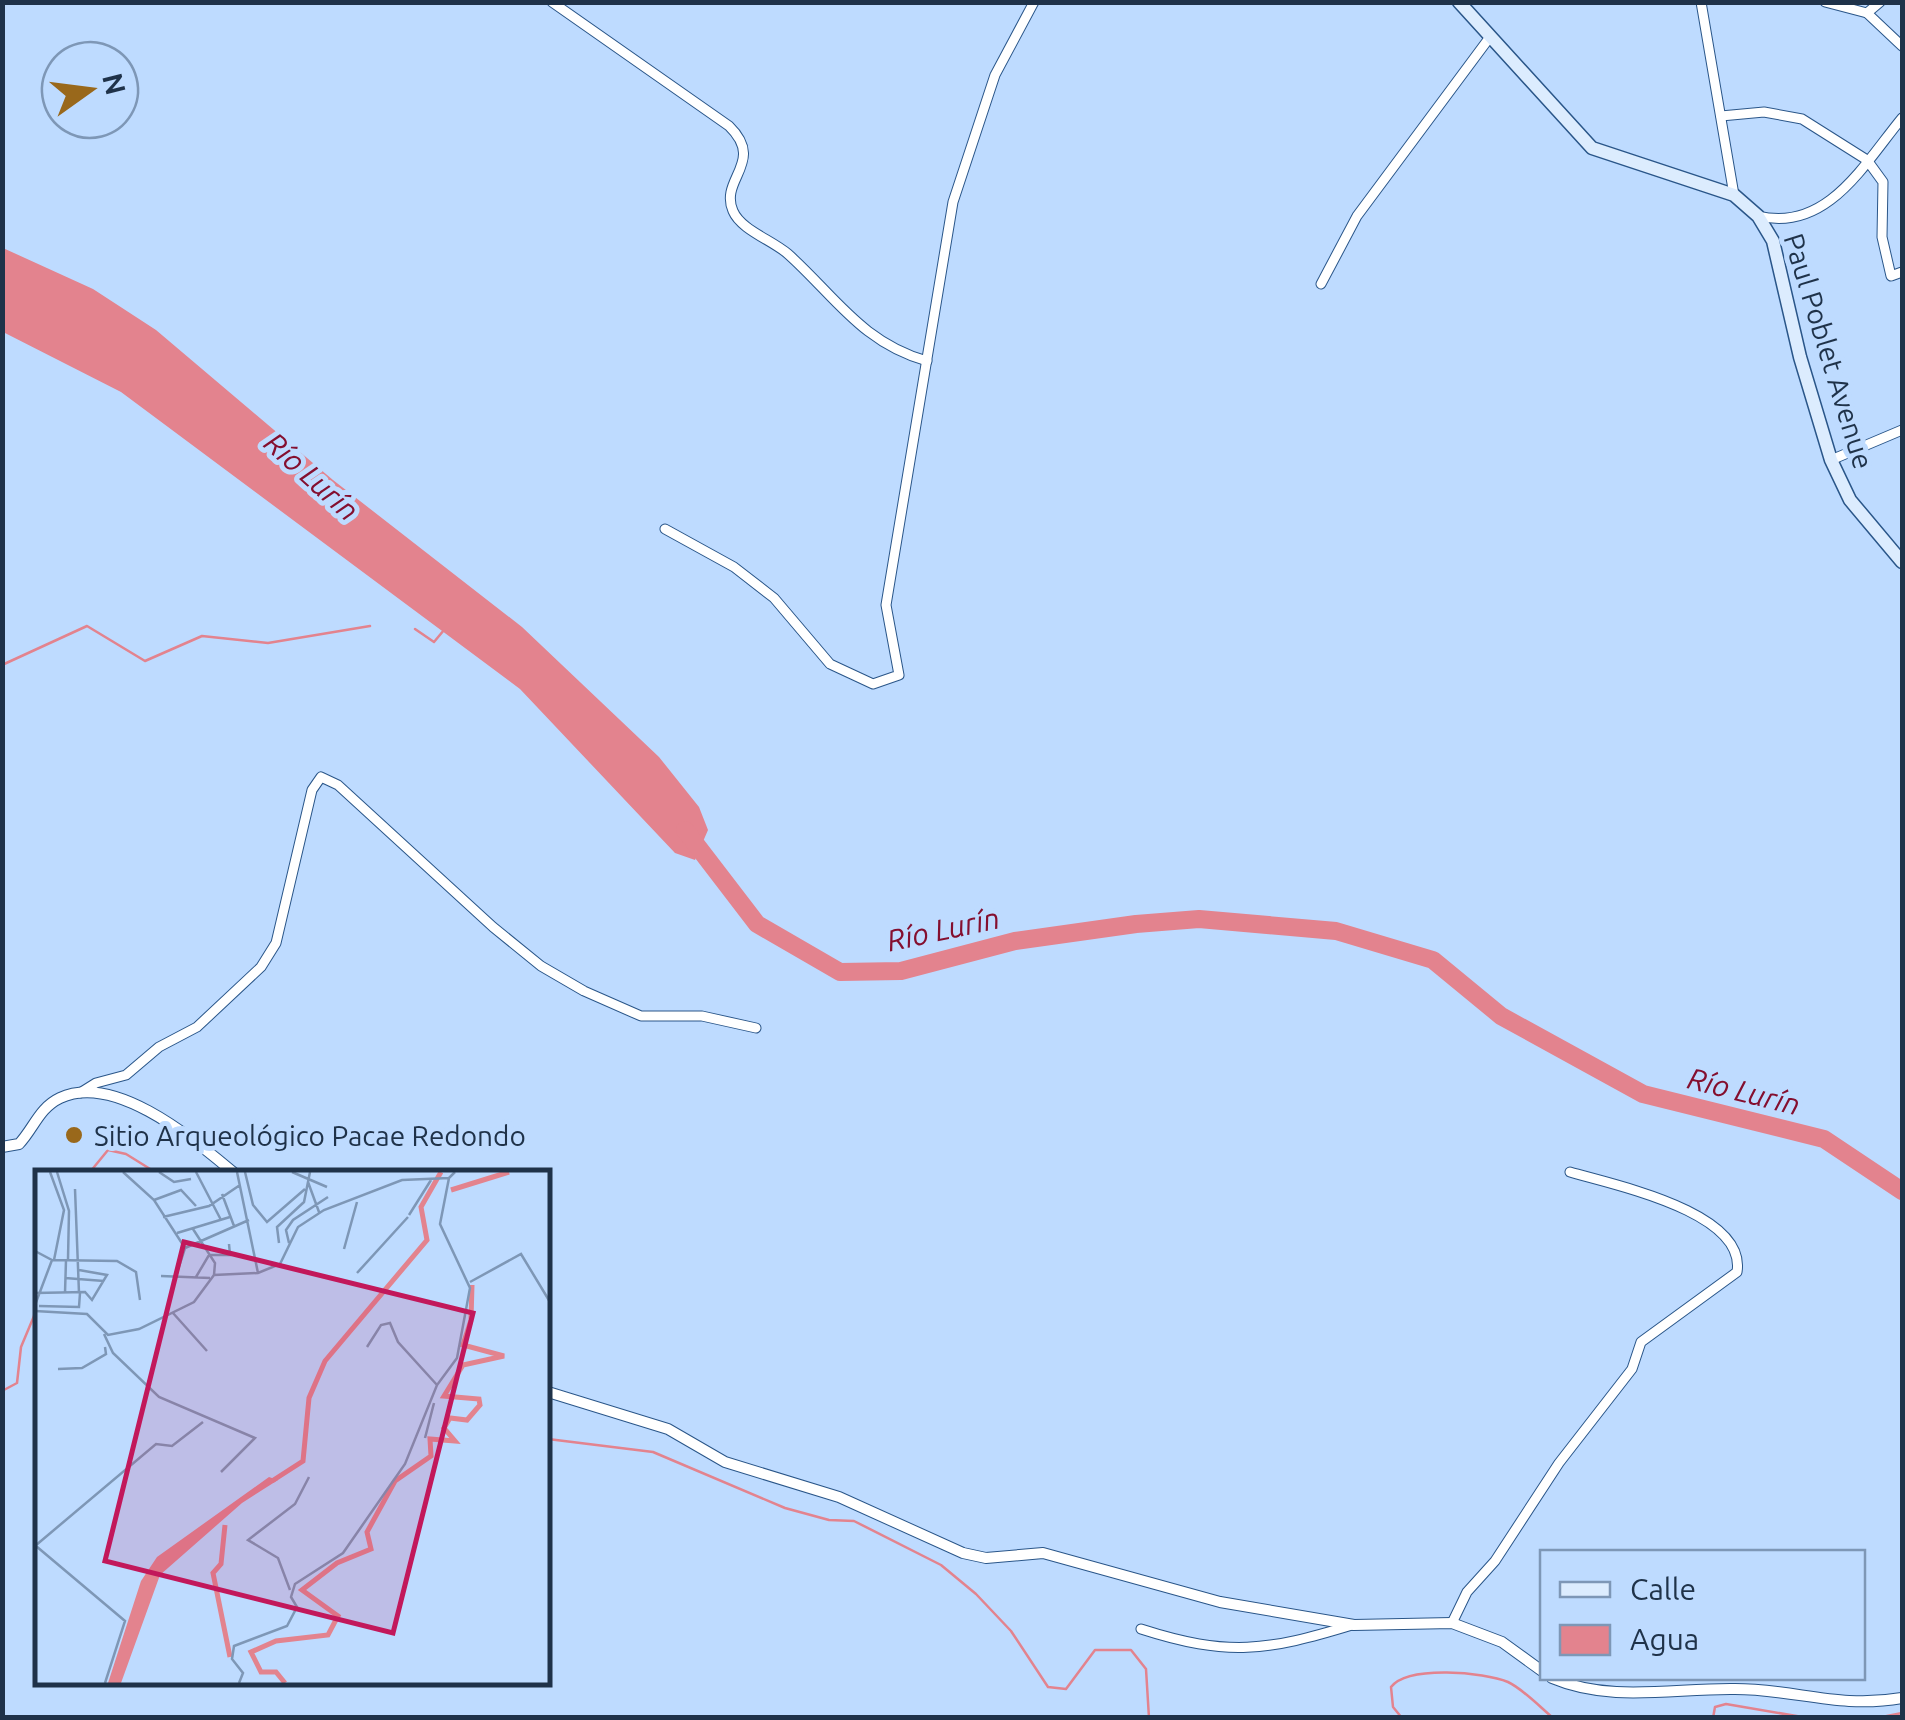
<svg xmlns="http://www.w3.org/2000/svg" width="1905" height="1720" viewBox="0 0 1905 1720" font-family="Ubuntu,sans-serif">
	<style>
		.water { fill: #e3838e }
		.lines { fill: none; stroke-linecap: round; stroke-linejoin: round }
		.stream { stroke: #e3838e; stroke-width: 2.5 }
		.river { stroke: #e3838e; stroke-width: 18 }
		.minor-casing { stroke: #2a5689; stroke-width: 11 }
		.tertiary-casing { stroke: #2a5689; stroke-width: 12 }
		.secondary-casing { stroke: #2a5689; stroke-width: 15 }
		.minor { stroke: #fff; stroke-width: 9 }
		.tertiary { stroke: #fff; stroke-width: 10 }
		.secondary { stroke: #dcecfe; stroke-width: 12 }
		.poi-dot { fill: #99681b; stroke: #bedbff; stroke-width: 4 }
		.labels { text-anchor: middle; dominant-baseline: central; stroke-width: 10; stroke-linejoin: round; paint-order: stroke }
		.street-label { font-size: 28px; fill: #1f3249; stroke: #bedbff }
		.poi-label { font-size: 28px; fill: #1f3249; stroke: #bedbff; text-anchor: start }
		.water-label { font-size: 30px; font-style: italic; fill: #840f2f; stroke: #bedbff }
		.inset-river { fill: none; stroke: #e3838e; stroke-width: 5 }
		.inset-road { fill: none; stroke: #7e97b6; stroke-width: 2.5 }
		.view { fill: #c2185b; fill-opacity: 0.15; stroke: #c2185b; stroke-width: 5 }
		.inset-edge { fill: none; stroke: #1f3249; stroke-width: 5 }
	</style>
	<rect width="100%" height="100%" fill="#bedbff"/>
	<path class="water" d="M 3,248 L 93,289 L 156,330 L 333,480 L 522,627 L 659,757 L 699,807 L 708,830 L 695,860 L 675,853 L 520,689 L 121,392 L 3,332 Z"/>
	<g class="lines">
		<g class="stream">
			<path d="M 415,629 L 434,642 L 444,630"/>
			<path d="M 2,665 L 87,626 L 145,661 L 202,636 L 268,643 L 370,626"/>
			<path d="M 90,1172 L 108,1150 L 126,1154 L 155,1172"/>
			<path d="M 2,1391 L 17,1383 L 21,1347 L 34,1316 L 38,1287"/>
			<path d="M 548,1439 L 653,1452 L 785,1508 L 829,1520 L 854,1521 L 941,1565 L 976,1594 L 1011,1631 L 1048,1687 L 1066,1689 L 1095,1650 L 1131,1650 L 1146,1669 L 1149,1718"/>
			<path d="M 1402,1718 L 1393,1707 L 1391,1687 C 1408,1665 1484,1672 1508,1682 C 1523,1689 1540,1707 1553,1718"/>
			<path d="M 1713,1718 L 1715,1707 L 1726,1704 L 1808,1718"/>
			<path d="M 1877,1718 L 1902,1713"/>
		</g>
		<path class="river" d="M 685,830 L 757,924 L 840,972 L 901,971 L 1015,941 L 1136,924 L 1199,919 L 1336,931 L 1433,960 L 1501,1016 L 1643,1094 L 1824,1139 L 1902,1191"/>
		<defs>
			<g id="minor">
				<path d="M 552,2 L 729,126 C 766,162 719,179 733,211 C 741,230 772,240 788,254 C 834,295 862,343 927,361"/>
				<path d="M 1701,2 L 1734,195"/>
				<path d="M 1825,2 L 1867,13 L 1902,46"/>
				<path d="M 1867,13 L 1880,2"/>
				<path d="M 1721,116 L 1764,112 L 1802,119 L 1867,160 L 1883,182 L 1882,237 L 1891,276 L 1902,272"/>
				<path d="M 1758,216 C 1827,233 1864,164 1902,118"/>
				<path d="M 1321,284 L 1357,216 L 1490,37"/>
				<path d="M 1831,460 L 1902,430"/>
				<path d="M 665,529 L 734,567 L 774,598 L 830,664 L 873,684 L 899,675 L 886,605 L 953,202 L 995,75 L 1034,2"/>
				<path d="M 80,1093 L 96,1083 L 126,1075 L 159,1047 L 197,1027 L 261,967 L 276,943 L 312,790 L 321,777 L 338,785 L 493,927 L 541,966 L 584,991 L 641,1016 L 702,1016 L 756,1028"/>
				<path d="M 1452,1623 L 1467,1592 L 1495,1561 L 1559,1463 L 1632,1369 L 1641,1342 L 1737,1272 C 1747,1212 1614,1185 1570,1172"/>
				<path d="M 1141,1629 C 1228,1657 1267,1651 1352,1625"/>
			</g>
			<g id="tertiary">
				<path d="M 2,1147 L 19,1144 C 34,1128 39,1108 60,1098 C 115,1072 194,1140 233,1172"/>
				<path d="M 548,1392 L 668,1429 L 725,1462 L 839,1497 L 963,1553 L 986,1558 L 1043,1553 L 1220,1602 L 1354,1625 L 1452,1623 L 1502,1642 L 1542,1671"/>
				<path d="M 1552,1678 C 1611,1703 1673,1688 1735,1689 C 1796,1689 1838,1709 1902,1698"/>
			</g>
			<path id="secondary" d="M 1459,2 L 1592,148 L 1734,195 L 1758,216 L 1773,241 L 1800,357 L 1831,460 L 1850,500 L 1902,562"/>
		</defs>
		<use href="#minor" class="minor-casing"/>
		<use href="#tertiary" class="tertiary-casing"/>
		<use href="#secondary" class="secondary-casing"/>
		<use href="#minor" class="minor"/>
		<use href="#tertiary" class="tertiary"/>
		<use href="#secondary" class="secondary"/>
	</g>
	<circle class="poi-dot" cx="74" cy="1135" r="10"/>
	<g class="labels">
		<g class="street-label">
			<text transform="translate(1829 351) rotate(73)">Paul Poblet Avenue</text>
		</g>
		<g class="poi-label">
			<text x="94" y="1135">Sitio Arqueológico Pacae Redondo</text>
		</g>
		<g class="water-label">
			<text transform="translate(312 476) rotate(42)">Río Lurín</text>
			<text transform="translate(943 929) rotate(-12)">Río Lurín</text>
			<text transform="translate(1744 1091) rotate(14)">Río Lurín</text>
		</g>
	</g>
	<g transform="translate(35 1170)">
		<rect width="515" height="515" fill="#bedbff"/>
		<path d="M 234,307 L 243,310 L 207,333 L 125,405 L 86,513 L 73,513 L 106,411 L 122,387 Z" fill="#e3838e"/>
		<path class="inset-river" d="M 416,20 L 474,2M 436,149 L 437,115M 237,311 L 268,291 L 274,228 L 290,191 L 392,70 L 386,37 L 406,2M 190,355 L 186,394 L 178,403 L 195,487M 250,513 L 241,502 L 226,502 L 216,482 L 241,471 L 293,465 L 303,446 L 267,420 L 302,393 L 336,379 L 332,362 L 360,311 L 396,286 L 395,269 L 420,271 L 409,258 L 415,248 L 432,250 L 445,235 L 444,229 L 409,226 L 428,195 L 469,186 L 428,175 L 436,150"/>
		<path class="inset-road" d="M 15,2 L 29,40 L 19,90M 22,2 L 34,41 L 33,89M 88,2 L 119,30 L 150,78M 124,2 L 139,12 L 156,9M 161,2 L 186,50M 202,2 L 223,103M 210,2 L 218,35 L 232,52 L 270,19M 257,2 L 292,17M 273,12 L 284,42M 40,19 L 44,123M 187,24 L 199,56M 119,30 L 146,20 L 161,36M 374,45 L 396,10M 128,47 L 174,36 L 205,15M 158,59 L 180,93 L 179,105M 142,63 L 195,47M 244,73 L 242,57 L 269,32 L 275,2M 254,73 L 251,60 L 258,50 L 293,27M 309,79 L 322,32M 0,81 L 17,90 L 82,91 L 101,102 L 105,130M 322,103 L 373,47M 126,106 L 175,108M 141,106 L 150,78 L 214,50M 161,107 L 174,85 L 195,85 L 194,74M 30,108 L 69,111M 435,112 L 486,84 L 515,132M 0,123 L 50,122 L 57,130 L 72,105 L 44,100M 30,123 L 31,90M 0,135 L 17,90M 4,136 L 44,137 L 45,123M 0,141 L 52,144 L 73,165 L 104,159 L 159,132 L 179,105 L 223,103 L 245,94 L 263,57 L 289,40 L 367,10 L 414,8 L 420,2M 138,143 L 172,181M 69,164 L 78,183 L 124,227 L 220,268 L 186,302M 332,177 L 346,155 L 355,153 L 363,172 L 402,215M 23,199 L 47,198 L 71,184 L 70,177M 390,268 L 399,233M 0,376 L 121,274 L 137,276 L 168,252M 1,376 L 90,451 L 70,513M 255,420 L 243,388 L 213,370 L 260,334 L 274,307M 204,513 L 208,503 L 197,489 L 199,476 L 252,456 L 262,437 L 256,427 L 260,414 L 308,383 L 370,294 L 402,215 L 422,188 L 435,118 L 405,54 L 414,8"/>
		<path class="view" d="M 149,72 L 438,143 L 358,463 L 70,391 Z"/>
		<rect width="515" height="515" class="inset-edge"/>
	</g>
	<rect width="1905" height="1720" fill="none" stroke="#1f3249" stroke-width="10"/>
	<rect x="1540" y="1550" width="325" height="130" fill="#bedbff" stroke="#7e97b6" stroke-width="2.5"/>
	<rect x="1560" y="1582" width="50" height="15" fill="#dcecfe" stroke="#7e97b6" stroke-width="2.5"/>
	<text x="1630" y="1600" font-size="30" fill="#1f3249">Calle</text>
	<rect x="1560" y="1625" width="50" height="30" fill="#e3838e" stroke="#7e97b6" stroke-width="2.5"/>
	<text x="1630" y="1650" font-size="30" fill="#1f3249">Agua</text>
	<g transform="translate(90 90) rotate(76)"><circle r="48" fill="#bedbff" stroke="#7e97b6" stroke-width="2.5"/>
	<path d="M0-8L18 38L0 25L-18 38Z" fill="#99681b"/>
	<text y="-15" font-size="28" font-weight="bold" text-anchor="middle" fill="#1f3249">N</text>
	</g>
</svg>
